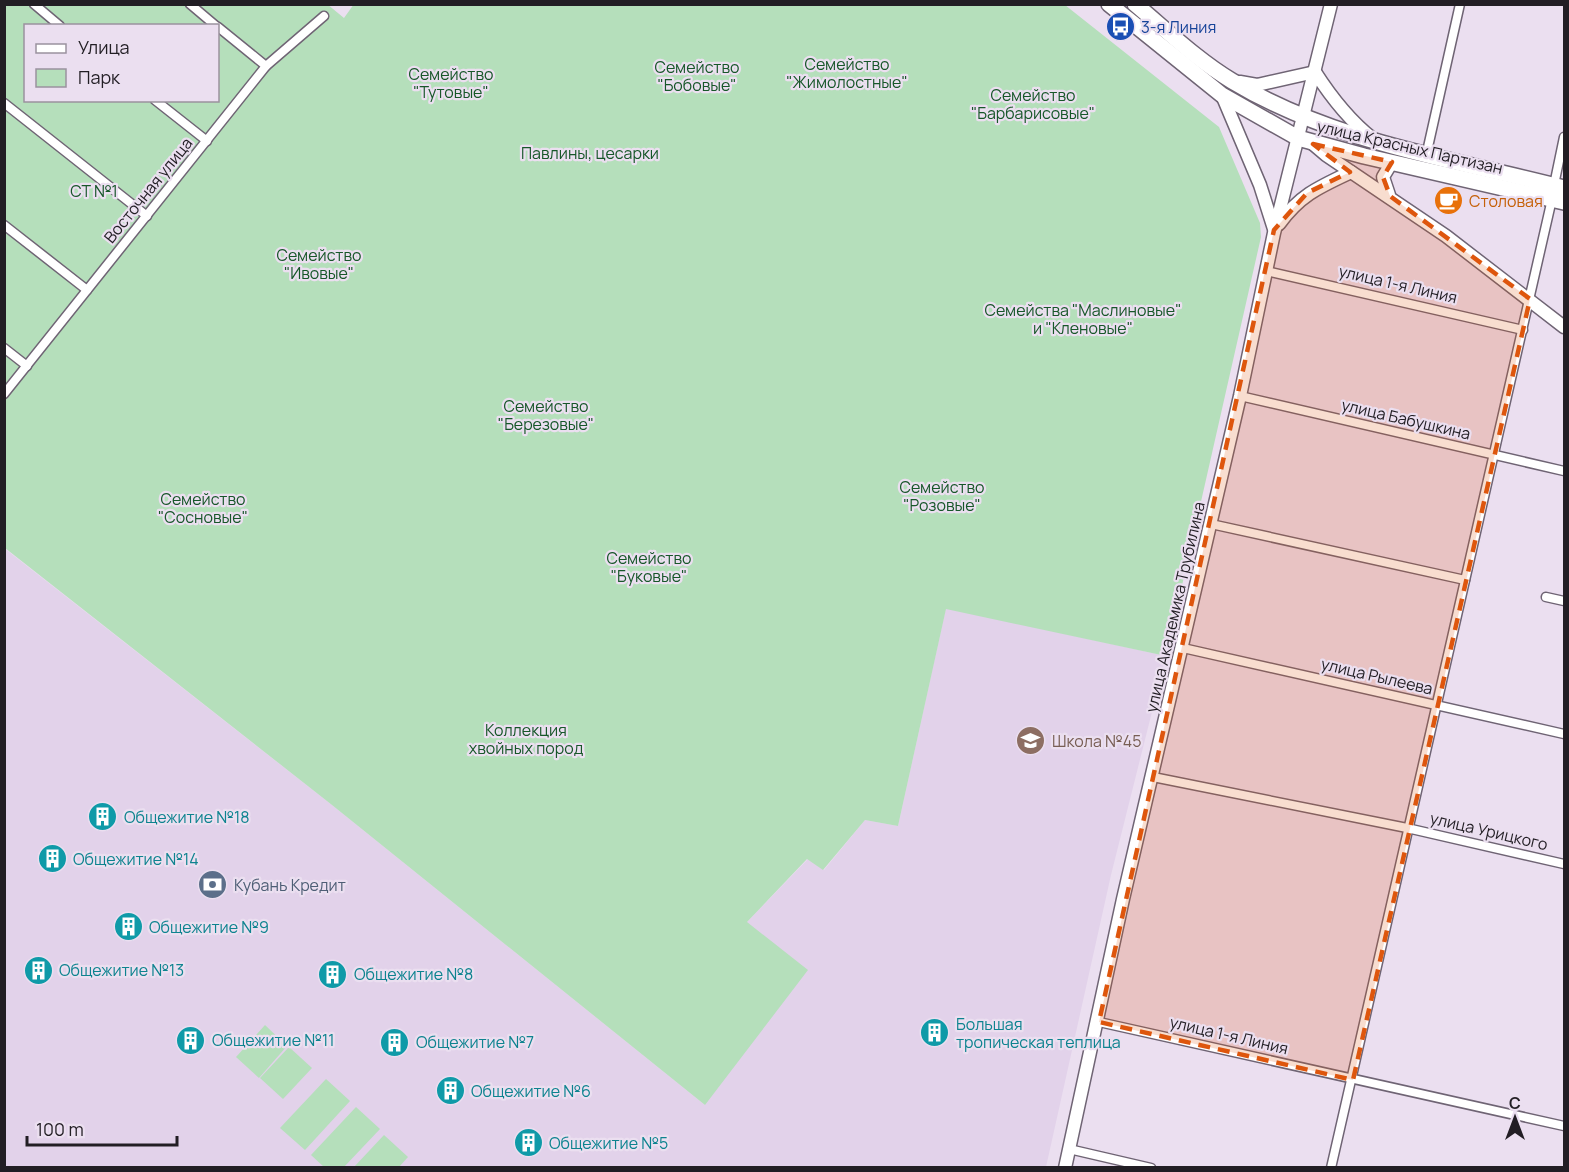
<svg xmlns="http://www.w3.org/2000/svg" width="1569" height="1172" viewBox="0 0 1569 1172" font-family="Manrope,sans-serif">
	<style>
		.built { fill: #e2d2ea }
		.green { fill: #b5dfbb; fill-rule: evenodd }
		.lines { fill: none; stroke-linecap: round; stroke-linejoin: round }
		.street-casing { stroke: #6f6474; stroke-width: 11 }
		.secondary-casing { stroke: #6f6474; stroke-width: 15 }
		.highway-casing { stroke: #6f6474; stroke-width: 18 }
		.street { stroke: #fff; stroke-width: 8 }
		.secondary { stroke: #fff; stroke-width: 12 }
		.highway { stroke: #fff; stroke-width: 15 }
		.marked { fill: #de560d; fill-opacity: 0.2; stroke: #de560d; stroke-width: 4.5; stroke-dasharray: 12 8; stroke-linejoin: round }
		.labels { text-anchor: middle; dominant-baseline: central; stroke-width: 4.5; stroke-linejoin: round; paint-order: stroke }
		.transit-label { font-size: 16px; fill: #164399; stroke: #ebdff0; text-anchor: start }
		.park-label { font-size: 16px; fill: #175729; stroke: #ebdff0 }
		.street-label { font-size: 16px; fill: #221e24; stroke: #ebdff0 }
		.food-label { font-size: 16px; fill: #c56008; stroke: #ebdff0; text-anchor: start }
		.education-label { font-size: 16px; fill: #785e54; stroke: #ebdff0; text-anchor: start }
		.culture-label { font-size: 16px; fill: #0d838f; stroke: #ebdff0; text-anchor: start }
		.service-label { font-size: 16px; fill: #4e5e75; stroke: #ebdff0; text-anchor: start }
	</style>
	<rect width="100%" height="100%" fill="#ebdff0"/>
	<path class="built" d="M 4,548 L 332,805 L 705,1105 L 747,922 L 808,859 L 824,870 L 865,820 L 898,826 L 946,608 L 1166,656 L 1111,875 L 1046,1167 L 5,1167 Z"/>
	<g class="green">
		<path d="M 327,4 L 344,18 L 354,4 L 1065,5 L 1219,127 L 1260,223 L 1261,237 L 1166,656 L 946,609 L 898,826 L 865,820 L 823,870 L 807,859 L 747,922 L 808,970 L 705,1105 L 332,805 L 5,548 L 4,5 ZM 26,26 L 218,26 L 218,100 L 26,100 Z"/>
		<path d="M 265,1025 L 287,1046 L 259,1078 L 236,1057 Z"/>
		<path d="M 289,1047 L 312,1068 L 283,1099 L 260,1078 Z"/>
		<path d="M 326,1079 L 350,1101 L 305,1150 L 280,1128 Z"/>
		<path d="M 356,1107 L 380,1129 L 344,1167 L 324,1167 L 311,1155 Z"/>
		<path d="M 384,1135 L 408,1157 L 399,1167 L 354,1167 Z"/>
	</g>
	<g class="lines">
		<defs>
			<g id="street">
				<path d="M 34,4 L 60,26"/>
				<path d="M 190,4 L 216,26"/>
				<path d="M 218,27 L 266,66"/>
				<path d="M 155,100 L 207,141"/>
				<path d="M 4,103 L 147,216"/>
				<path d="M 1426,156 L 1460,4"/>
				<path d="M 1554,185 L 1564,137"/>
				<path d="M 4,225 L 87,290"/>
				<path d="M 1266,271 L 1523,330"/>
				<path d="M 4,348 L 27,366"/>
				<path d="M 4,394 L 266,66 L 324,16"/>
				<path d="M 1240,396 L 1564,471"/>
				<path d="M 1211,524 L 1465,580"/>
				<path d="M 1546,597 L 1564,601"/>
				<path d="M 1183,648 L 1564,734"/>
				<path d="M 1153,777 L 1407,828 L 1564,864"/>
				<path d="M 1099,1022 L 1564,1126"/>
				<path d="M 1069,1149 L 1151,1168"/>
				<path d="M 1331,1168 L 1552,199"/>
			</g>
			<g id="secondary">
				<path d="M 1315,72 C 1331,97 1350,121 1373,139"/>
				<path d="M 1240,82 L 1257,85 L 1315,72"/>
				<path d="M 1222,95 L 1260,185 L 1274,229"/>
				<path d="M 1313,144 L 1326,155 L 1446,236 L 1564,327"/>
				<path d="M 1389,195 L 1383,177 L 1392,162"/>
				<path d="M 1279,224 C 1300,195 1319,187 1351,172"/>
				<path d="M 1065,1168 L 1123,899 L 1240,396 L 1274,233 L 1331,4"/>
			</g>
			<g id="highway">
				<path d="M 1109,4 L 1222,95 L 1298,138 L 1364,156 L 1564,202"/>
				<path d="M 1135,4 C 1166,30 1197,60 1232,81 C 1333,142 1452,159 1564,188"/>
			</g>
		</defs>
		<use href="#street" class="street-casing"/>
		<use href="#secondary" class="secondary-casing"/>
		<use href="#highway" class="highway-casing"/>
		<use href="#street" class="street"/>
		<use href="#secondary" class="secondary"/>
		<use href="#highway" class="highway"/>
	</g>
	<path class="marked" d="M 1313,144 L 1392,162 L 1383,177 L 1390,196 L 1530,299 L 1353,1080 L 1099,1022 L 1274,230 L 1307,193 L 1350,172 Z"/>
	<defs>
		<symbol id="bus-disc" viewBox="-11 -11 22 22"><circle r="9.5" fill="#1a4fb4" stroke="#ebdff0"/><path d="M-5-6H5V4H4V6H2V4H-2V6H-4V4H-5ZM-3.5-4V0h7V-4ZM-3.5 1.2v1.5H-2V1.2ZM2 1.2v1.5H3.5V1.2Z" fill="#fff"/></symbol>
		<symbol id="cafe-disc" viewBox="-11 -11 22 22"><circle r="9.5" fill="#e8710a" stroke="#ebdff0"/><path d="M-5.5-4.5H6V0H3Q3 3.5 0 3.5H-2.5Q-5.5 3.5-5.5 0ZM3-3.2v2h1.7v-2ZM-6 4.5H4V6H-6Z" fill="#fff"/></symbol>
		<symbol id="school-disc" viewBox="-11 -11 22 22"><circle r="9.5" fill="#8d6e63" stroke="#ebdff0"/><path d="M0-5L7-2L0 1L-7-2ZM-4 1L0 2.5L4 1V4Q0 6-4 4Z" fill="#fff"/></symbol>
		<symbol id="building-disc" viewBox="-11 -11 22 22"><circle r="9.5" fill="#0f9aa8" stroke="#ebdff0"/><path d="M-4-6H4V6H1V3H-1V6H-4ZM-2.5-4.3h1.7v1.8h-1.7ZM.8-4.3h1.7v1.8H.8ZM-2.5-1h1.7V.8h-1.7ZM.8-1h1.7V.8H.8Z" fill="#fff"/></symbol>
		<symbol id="bank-disc" viewBox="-11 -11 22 22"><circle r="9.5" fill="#5c6f8a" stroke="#ebdff0"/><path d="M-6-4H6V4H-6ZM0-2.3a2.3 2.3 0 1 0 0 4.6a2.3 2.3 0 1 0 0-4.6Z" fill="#fff"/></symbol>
	</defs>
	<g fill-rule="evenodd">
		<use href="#bus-disc" x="1104" y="10" width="33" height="33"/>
		<use href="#cafe-disc" x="1432" y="184" width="33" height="33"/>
		<use href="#school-disc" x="1014" y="724" width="33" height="33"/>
		<use href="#building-disc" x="86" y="800" width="33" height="33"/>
		<use href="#building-disc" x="36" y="842" width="33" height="33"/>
		<use href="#bank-disc" x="196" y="868" width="33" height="33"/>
		<use href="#building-disc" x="112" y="910" width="33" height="33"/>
		<use href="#building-disc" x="22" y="954" width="33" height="33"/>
		<use href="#building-disc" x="316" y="958" width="33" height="33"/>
		<use href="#building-disc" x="918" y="1016" width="33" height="33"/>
		<use href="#building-disc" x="174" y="1024" width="33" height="33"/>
		<use href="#building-disc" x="378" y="1026" width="33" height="33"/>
		<use href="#building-disc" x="434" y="1074" width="33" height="33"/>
		<use href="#building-disc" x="512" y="1126" width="33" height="33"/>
	</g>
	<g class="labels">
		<g class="transit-label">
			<text x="1141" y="27">3-я Линия</text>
		</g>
		<g class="park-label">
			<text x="847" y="64">Семейство<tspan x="847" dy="18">"Жимолостные"</tspan></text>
			<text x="697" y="67">Семейство<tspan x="697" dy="18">"Бобовые"</tspan></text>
			<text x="451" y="74">Семейство<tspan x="451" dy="18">"Тутовые"</tspan></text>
			<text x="1033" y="95">Семейство<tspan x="1033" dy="18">"Барбарисовые"</tspan></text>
			<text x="590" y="153">Павлины, цесарки</text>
			<text x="94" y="191">СТ №1</text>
			<text x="319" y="255">Семейство<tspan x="319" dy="18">"Ивовые"</tspan></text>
			<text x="1083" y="310">Семейства "Маслиновые"<tspan x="1083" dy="18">и "Кленовые"</tspan></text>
			<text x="546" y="406">Семейство<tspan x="546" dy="18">"Березовые"</tspan></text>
			<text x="942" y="487">Семейство<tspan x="942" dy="18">"Розовые"</tspan></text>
			<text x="203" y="499">Семейство<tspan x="203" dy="18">"Сосновые"</tspan></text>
			<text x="649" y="558">Семейство<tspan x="649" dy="18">"Буковые"</tspan></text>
			<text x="526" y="730">Коллекция<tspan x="526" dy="18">хвойных пород</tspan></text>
		</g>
		<g class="street-label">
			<text transform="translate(1410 147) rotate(13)">улица Красных Партизан</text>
			<text transform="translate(148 190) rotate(-51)">Восточная улица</text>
			<text transform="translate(1398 284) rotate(13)">улица 1-я Линия</text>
			<text transform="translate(1406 419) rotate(13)">улица Бабушкина</text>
			<text transform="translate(1175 607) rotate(-77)">улица Академика Трубилина</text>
			<text transform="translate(1377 676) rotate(13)">улица Рылеева</text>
			<text transform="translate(1489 831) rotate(13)">улица Урицкого</text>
			<text transform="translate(1229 1035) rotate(13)">улица 1-я Линия</text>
		</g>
		<g class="food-label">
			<text x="1469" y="201">Столовая</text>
		</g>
		<g class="education-label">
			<text x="1052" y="741">Школа №45</text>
		</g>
		<g class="culture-label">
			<text x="124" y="817">Общежитие №18</text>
			<text x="73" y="859">Общежитие №14</text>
			<text x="149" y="927">Общежитие №9</text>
			<text x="59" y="970">Общежитие №13</text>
			<text x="354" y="974">Общежитие №8</text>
			<text x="956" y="1024">Большая<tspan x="956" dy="18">тропическая теплица</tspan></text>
			<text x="212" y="1040">Общежитие №11</text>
			<text x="416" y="1042">Общежитие №7</text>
			<text x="471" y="1091">Общежитие №6</text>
			<text x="549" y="1143">Общежитие №5</text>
		</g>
		<g class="service-label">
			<text x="234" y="885">Кубань Кредит</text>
		</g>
	</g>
	<rect width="1569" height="1172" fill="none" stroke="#221e24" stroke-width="12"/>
	<rect x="24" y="24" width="195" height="78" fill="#ebdff0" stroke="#9b929e" stroke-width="1.5"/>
	<rect x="36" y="44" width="30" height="9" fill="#ffffff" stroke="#9b929e" stroke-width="1.5"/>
	<text x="78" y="54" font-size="18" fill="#221e24">Улица</text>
	<rect x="36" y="69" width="30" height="18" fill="#b5dfbb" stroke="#9b929e" stroke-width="1.5"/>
	<text x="78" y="84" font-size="18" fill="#221e24">Парк</text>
	<g transform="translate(1515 1118)" stroke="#ebdff0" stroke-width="4.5" paint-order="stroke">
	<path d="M0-4.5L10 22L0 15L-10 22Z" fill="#221e24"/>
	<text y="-9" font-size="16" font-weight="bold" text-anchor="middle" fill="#221e24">С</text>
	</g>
	<path d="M27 1136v9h150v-9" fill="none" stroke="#221e24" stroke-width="3"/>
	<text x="36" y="1136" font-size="18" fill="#221e24" stroke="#ebdff0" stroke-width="4.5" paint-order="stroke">100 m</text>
</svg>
